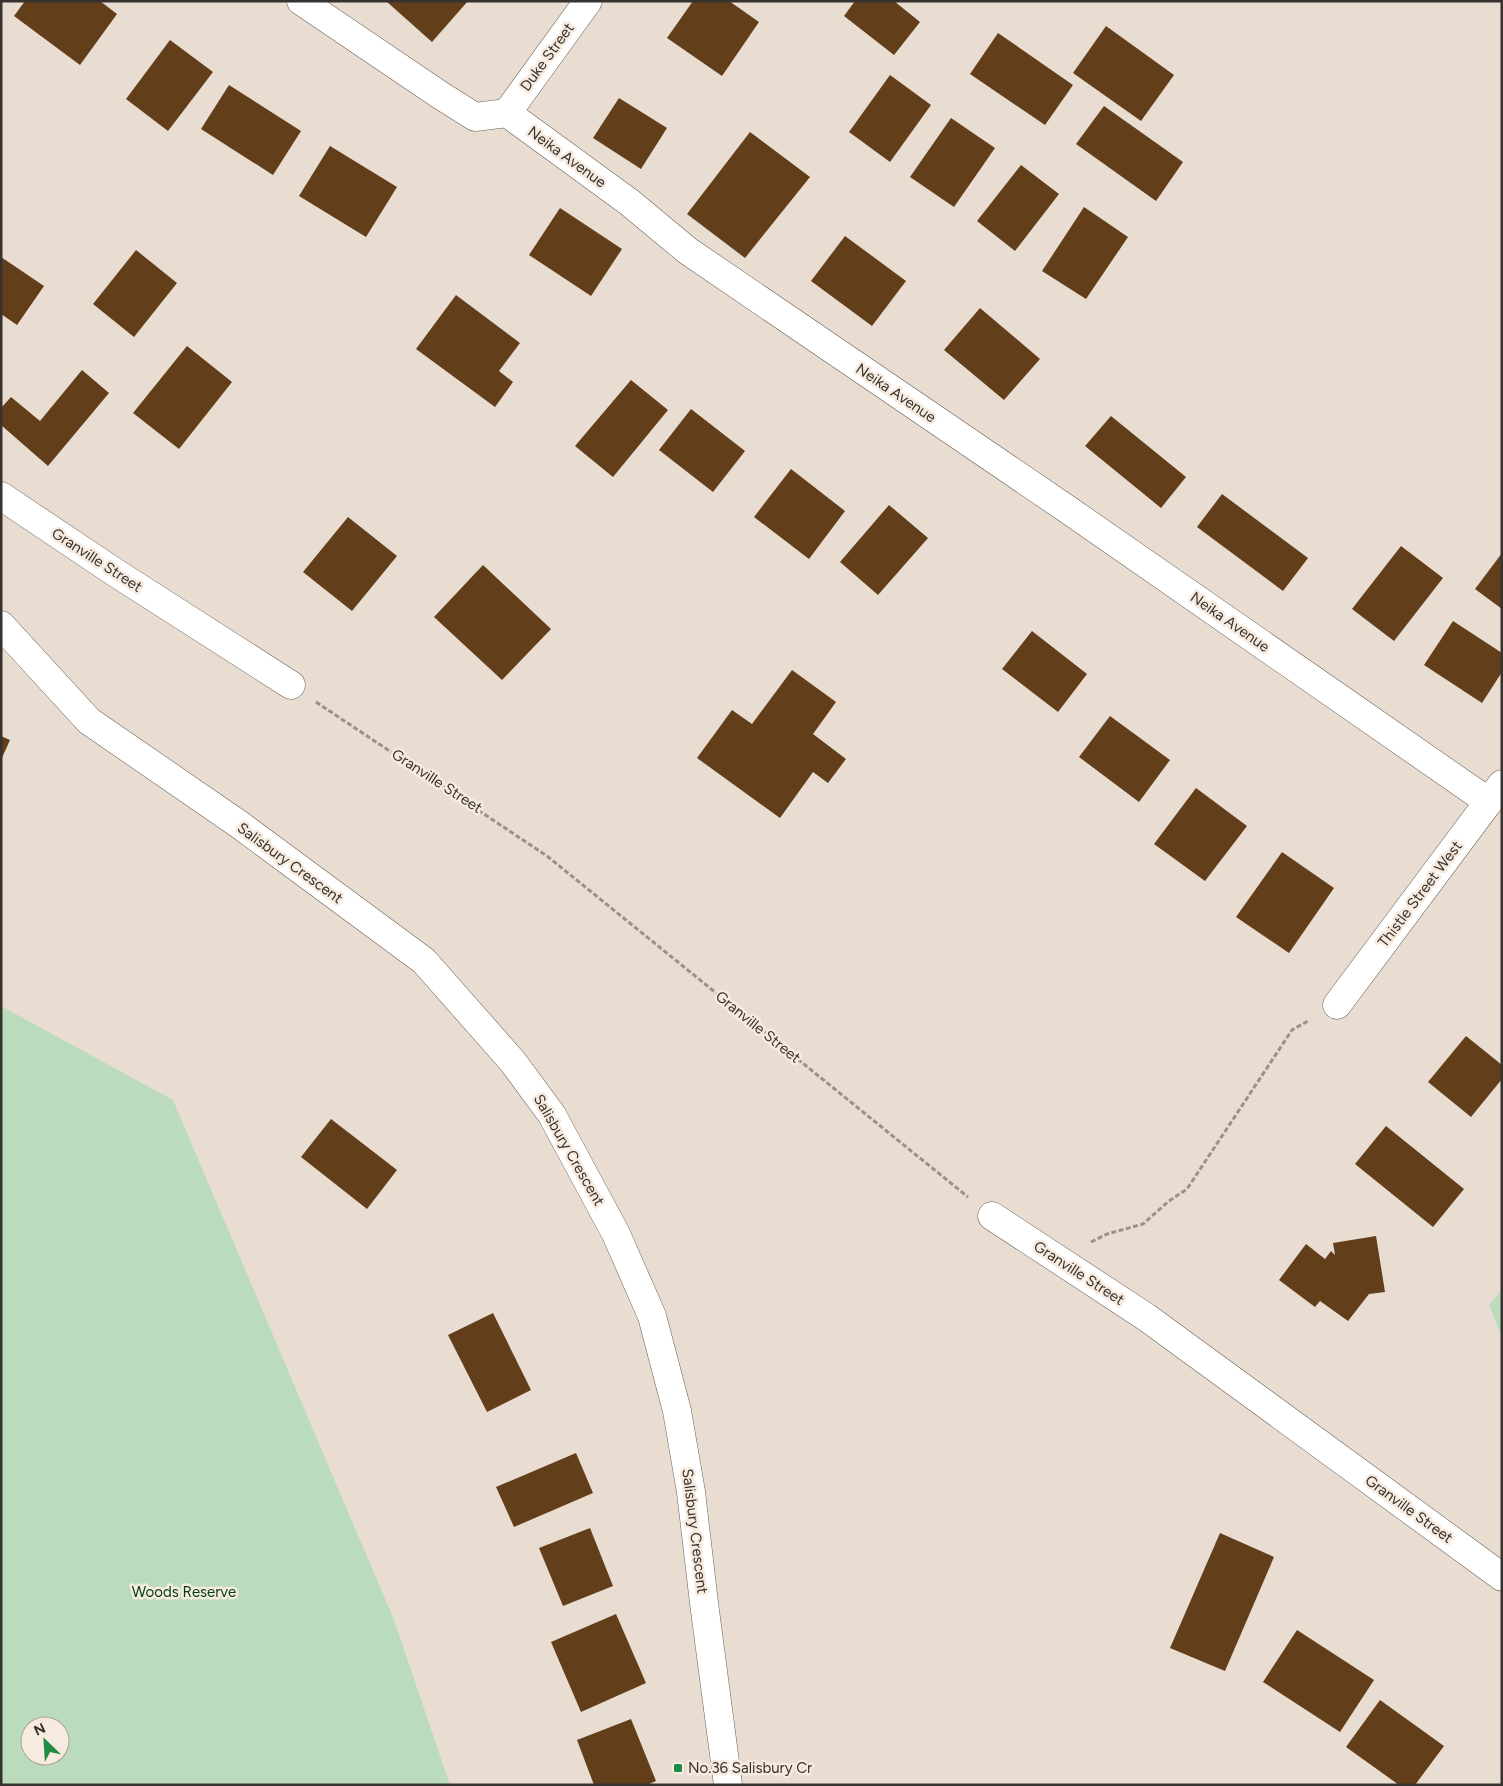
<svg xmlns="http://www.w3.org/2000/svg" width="1503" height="1786" viewBox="0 0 1503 1786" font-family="Figtree,sans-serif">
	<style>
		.green { fill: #bbdcbc; fill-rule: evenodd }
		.building { fill: #623e1a }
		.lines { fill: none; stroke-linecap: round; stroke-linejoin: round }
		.minor-casing { stroke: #6a5f55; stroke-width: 29 }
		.path { stroke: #9a928a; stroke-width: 3; stroke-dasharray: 5 2.5; stroke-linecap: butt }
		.minor { stroke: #fff; stroke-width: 28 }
		.poi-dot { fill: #208c43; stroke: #f7eadf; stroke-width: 2 }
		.labels { text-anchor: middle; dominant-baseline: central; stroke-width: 5; stroke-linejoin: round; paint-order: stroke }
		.street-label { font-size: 15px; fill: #37322e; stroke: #f7eadf }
		.park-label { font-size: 15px; fill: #00420e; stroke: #f7eadf }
		.poi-label { font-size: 15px; fill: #37322e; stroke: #f7eadf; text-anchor: start }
	</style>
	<rect width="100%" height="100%" fill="#e9ddd2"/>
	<g class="green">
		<path d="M 1,1006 L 173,1100 L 394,1620 L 450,1785 L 1,1785 ZM 30,1726 L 60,1726 L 60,1756 L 30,1756 Z"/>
		<path d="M 1502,1290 L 1502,1337 L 1489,1305 Z"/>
	</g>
	<g class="building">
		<path d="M 25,1 L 100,1 L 117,14 L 80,65 L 14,16 Z"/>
		<path d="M 386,1 L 468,1 L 432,42 Z"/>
		<path d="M 693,1 L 729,1 L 759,22 L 722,76 L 667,38 Z"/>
		<path d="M 855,1 L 894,1 L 920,22 L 894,55 L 844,16 Z"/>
		<path d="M 1106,26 L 1174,75 L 1141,121 L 1073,73 Z"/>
		<path d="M 998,33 L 1073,85 L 1045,125 L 970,74 Z"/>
		<path d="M 170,40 L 213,72 L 168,131 L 126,99 Z"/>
		<path d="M 890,75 L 931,105 L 890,162 L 849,132 Z"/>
		<path d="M 229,85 L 301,131 L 273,175 L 201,129 Z"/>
		<path d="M 619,98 L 667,128 L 641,169 L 593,138 Z"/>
		<path d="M 1104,106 L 1183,162 L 1156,201 L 1076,144 Z"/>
		<path d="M 951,118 L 995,148 L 954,207 L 910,177 Z"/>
		<path d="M 750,132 L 810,177 L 745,258 L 687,214 Z"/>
		<path d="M 330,146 L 397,187 L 366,237 L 299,196 Z"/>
		<path d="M 1021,165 L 1059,194 L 1015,251 L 977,221 Z"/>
		<path d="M 1084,207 L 1128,237 L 1086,299 L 1042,271 Z"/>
		<path d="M 560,208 L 622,249 L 591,296 L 529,255 Z"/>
		<path d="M 845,236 L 906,281 L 872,326 L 811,281 Z"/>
		<path d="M 136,250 L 177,283 L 134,337 L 93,304 Z"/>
		<path d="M 1,257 L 44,286 L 17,325 L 1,314 Z"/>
		<path d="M 456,295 L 520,343 L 499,371 L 513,382 L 495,407 L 416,349 Z"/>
		<path d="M 980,308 L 1040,359 L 1004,400 L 944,350 Z"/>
		<path d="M 187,346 L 232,382 L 179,449 L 133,413 Z"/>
		<path d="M 82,370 L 109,393 L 48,466 L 1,425 L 1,408 L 11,397 L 40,421 Z"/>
		<path d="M 631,380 L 668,410 L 613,477 L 575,446 Z"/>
		<path d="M 691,409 L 745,451 L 713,492 L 659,450 Z"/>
		<path d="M 1111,416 L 1186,477 L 1161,508 L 1085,446 Z"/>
		<path d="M 791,469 L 845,511 L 809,559 L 754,517 Z"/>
		<path d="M 1222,494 L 1308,558 L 1283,591 L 1197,527 Z"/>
		<path d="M 889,505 L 928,538 L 878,595 L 840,562 Z"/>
		<path d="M 348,517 L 397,556 L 352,611 L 303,572 Z"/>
		<path d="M 1401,546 L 1443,578 L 1394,641 L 1352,609 Z"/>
		<path d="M 1502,553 L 1502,609 L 1475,589 Z"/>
		<path d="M 483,565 L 551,629 L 502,680 L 434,617 Z"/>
		<path d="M 1453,621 L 1502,653 L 1502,672 L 1482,703 L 1424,665 Z"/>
		<path d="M 1032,631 L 1087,674 L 1058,712 L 1002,669 Z"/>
		<path d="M 792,670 L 836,702 L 813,734 L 846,759 L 828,783 L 813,772 L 780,818 L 697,758 L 732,710 L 752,724 Z"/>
		<path d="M 1110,716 L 1170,760 L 1139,802 L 1079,757 Z"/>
		<path d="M 1,736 L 10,740 L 1,760 Z"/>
		<path d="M 1196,788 L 1247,826 L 1205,881 L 1154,844 Z"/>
		<path d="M 1282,852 L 1334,888 L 1289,953 L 1236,917 Z"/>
		<path d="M 1466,1036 L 1502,1065 L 1502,1079 L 1471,1117 L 1428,1082 Z"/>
		<path d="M 331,1119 L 397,1170 L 367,1209 L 301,1157 Z"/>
		<path d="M 1386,1126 L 1464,1189 L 1433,1227 L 1355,1164 Z"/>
		<path d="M 1376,1236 L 1385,1292 L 1369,1294 L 1348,1321 L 1320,1301 L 1315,1307 L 1279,1280 L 1306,1244 L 1325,1259 L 1331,1251 L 1335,1255 L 1333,1243 Z"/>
		<path d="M 493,1313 L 531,1390 L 487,1412 L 448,1335 Z"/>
		<path d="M 576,1453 L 593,1493 L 514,1527 L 496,1487 Z"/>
		<path d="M 590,1528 L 613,1586 L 563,1606 L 539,1548 Z"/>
		<path d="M 1220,1533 L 1274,1557 L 1225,1671 L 1170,1648 Z"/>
		<path d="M 616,1614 L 646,1683 L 581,1712 L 551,1642 Z"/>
		<path d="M 1297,1630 L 1374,1680 L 1340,1732 L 1263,1682 Z"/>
		<path d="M 1380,1700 L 1444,1746 L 1415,1785 L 1399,1785 L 1346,1747 Z"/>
		<path d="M 631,1719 L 656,1781 L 647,1785 L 594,1785 L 577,1740 Z"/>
	</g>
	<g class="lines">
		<defs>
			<g id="minor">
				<path d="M 301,1 L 440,95 L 475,117 L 507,113 L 629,202 L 688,251 L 1067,509 L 1489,802"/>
				<path d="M 507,113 L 588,1"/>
				<path d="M 1,496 L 116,573 L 291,685"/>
				<path d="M 1,625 L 89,721 L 240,825 L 424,961 L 513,1062 L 552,1115 L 616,1234 L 652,1316 L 677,1411 L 691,1492 L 704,1603 L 728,1785"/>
				<path d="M 1337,1005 L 1502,784"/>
				<path d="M 992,1216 L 1146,1317 L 1502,1577"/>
			</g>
		</defs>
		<use href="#minor" class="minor-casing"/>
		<g class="path">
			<path d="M 316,702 L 547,856 L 968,1197"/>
			<path d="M 1091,1242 L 1107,1234 L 1143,1224 L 1169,1201 L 1187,1189 L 1292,1030 L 1308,1021"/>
		</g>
		<use href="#minor" class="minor"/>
	</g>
	<rect class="poi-dot" x="673" y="1763" width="10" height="10" rx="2.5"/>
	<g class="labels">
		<g class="street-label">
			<text transform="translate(547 57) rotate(-54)">Duke Street</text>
			<text transform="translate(567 157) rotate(36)">Neika Avenue</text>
			<text transform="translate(896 393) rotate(34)">Neika Avenue</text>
			<text transform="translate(97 560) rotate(33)">Granville Street</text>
			<text transform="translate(1230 622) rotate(35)">Neika Avenue</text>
			<text transform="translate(437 781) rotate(33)">Granville Street</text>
			<text transform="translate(290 863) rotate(36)">Salisbury Crescent</text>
			<text transform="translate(1420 894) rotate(-53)">Thistle Street West</text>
			<text transform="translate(758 1027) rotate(39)">Granville Street</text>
			<text transform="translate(569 1150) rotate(60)">Salisbury Crescent</text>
			<text transform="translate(1079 1273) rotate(33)">Granville Street</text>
			<text transform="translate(1409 1509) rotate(36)">Granville Street</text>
			<text transform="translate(695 1531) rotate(83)">Salisbury Crescent</text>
		</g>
		<g class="park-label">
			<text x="184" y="1592">Woods Reserve</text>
		</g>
		<g class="poi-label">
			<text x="688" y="1768">No.36 Salisbury Cr</text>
		</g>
	</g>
	<rect width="1503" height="1786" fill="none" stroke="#37322e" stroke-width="5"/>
	<g transform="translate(45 1741) rotate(335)"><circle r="24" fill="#f7eadf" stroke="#aaa098"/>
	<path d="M0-4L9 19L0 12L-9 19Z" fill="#208c43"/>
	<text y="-8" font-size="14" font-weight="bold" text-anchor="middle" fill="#37322e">N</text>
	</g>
</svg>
